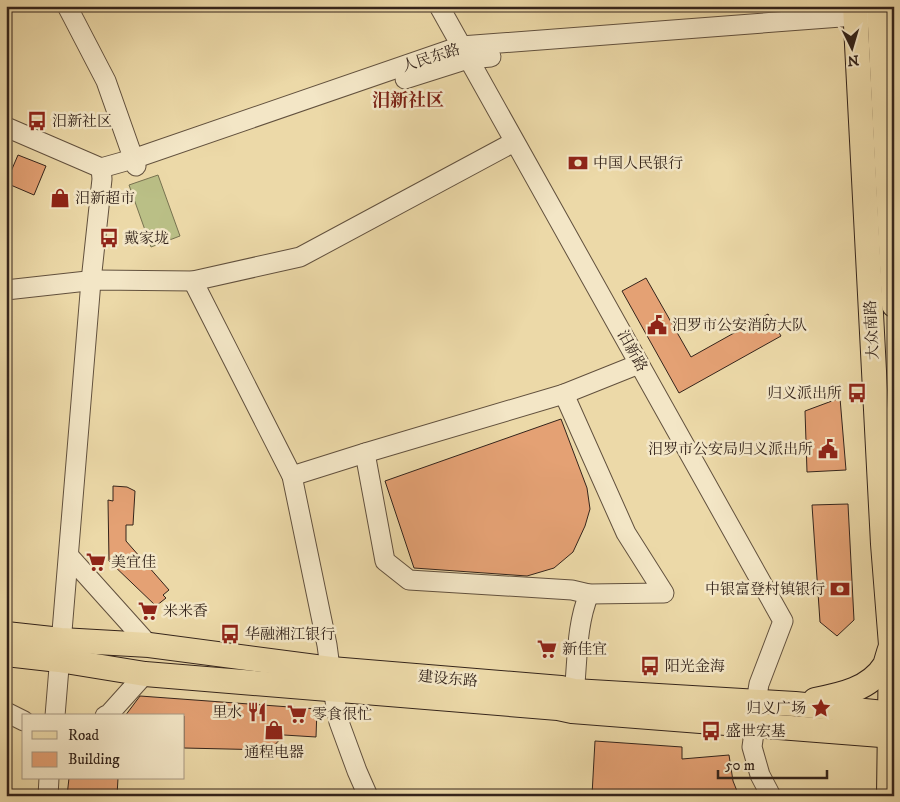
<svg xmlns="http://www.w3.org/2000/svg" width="900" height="802" viewBox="0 0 900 802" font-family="'IM FELL DW Pica','Noto Serif SC',serif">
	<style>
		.green { fill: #babf86; stroke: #777250 }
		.building { fill: #e4a174; stroke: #34241b }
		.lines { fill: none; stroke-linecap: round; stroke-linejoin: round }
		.minor-casing { stroke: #62513e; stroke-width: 21 }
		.major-casing { stroke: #34241b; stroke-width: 26 }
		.minor { stroke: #f3e6c6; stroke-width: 19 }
		.major { stroke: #ecd9a8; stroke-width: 24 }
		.labels { text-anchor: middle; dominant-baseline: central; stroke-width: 5; stroke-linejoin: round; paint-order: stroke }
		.street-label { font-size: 15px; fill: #34241b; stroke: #f3e6c6 }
		.poi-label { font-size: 15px; fill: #34241b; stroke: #f3e6c6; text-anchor: start }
		.quarter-label { font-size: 18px; font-weight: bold; fill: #7a1f14; stroke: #f3e6c6 }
	</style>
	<rect width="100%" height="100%" fill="#ecd9a8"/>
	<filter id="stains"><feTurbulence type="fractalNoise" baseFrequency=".004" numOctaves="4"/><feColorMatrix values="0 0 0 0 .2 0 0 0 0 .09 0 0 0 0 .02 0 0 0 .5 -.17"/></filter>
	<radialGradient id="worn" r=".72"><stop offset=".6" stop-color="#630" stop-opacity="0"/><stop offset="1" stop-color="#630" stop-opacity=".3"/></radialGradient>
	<path class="green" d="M 158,175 L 180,236 L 151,247 L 129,185 Z"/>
	<g class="building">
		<path d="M 18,155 L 46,166 L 34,195 L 6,183 Z"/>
		<path d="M 646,278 L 691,357 L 768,314 L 781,336 L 679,393 L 622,291 Z"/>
		<path d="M 840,398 L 846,470 L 807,472 L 805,411 Z"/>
		<path d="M 561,419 L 587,488 L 590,509 L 585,526 L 573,552 L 554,568 L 527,576 L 414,568 L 385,481 Z"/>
		<path d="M 113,486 L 127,487 L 135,491 L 133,525 L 126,525 L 126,541 L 169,590 L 163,595 L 166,598 L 156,606 L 109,561 L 108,500 L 113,501 Z"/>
		<path d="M 848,504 L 854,620 L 837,636 L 820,622 L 812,505 Z"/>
		<path d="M 140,696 L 317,709 L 316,737 L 284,735 L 270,750 L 184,748 L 184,716 L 125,716 Z"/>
		<path d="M 595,741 L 682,747 L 682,759 L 729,755 L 733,781 L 739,796 L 592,795 Z"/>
		<path d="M 69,778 L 118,778 L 117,796 L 67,796 Z"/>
	</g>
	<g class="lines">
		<defs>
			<g id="minor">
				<path d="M 67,6 L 106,81 L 136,166"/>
				<path d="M 439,6 L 783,621 L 759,684 L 756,702"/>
				<path d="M 405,79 L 468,59 L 491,57"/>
				<path d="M 6,127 L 101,168 L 133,159 L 461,46 L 894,13"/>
				<path d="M 193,281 L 292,476 L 327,645 L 333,690 L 339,722 L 357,771 L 368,796"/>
				<path d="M 6,290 L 96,280 L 193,281 L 300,257 L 514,142"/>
				<path d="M 365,453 L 385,561 L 409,580 L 572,590 L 589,594 L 664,593 L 626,533 L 564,394"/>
				<path d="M 292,476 L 365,453 L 564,394 L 639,364"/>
				<path d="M 69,556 L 149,645"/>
				<path d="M 573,703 C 578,666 575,628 589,594"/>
				<path d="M 6,712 L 24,721"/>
				<path d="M 55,716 L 91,281 L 102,179 L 101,168"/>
				<path d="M 105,716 L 109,714 L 145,674"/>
				<path d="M 755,725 L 752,747 L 760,775 L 771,796"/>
				<path d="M 48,796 L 49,778"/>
			</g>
			<g id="major">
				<path d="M 855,6 L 883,544 L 891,645 L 889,796"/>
				<path d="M 879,6 L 894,305"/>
				<path d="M 6,634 L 61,640 L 149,645 L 331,669 L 561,688 L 574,691 L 795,704 L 894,714"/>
				<path d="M 6,654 L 59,660 L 145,674 L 558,708 L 572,711 L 894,736"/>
				<path d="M 815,700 C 841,695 870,689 885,665 C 887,660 888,654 890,649"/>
			</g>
		</defs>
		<use href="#minor" class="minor-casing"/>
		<use href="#major" class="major-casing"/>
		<use href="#minor" class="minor"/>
		<use href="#major" class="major"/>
	</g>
	<defs>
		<symbol id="bus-bare" viewBox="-9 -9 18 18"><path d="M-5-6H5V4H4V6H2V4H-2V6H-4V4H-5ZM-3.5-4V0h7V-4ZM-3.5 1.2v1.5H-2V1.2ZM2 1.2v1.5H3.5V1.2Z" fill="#8f2418" stroke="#f3e6c6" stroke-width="2.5" paint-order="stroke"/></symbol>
		<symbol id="bank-bare" viewBox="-9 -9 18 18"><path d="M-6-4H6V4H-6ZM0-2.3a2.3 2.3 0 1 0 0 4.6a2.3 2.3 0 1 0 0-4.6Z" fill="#8f2418" stroke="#f3e6c6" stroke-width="2.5" paint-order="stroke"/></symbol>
		<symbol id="shop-bare" viewBox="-9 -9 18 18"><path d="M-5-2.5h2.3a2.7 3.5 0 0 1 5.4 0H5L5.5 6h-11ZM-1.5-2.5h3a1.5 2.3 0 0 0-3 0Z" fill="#8f2418" stroke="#f3e6c6" stroke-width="2.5" paint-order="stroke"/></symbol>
		<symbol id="civic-bare" viewBox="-9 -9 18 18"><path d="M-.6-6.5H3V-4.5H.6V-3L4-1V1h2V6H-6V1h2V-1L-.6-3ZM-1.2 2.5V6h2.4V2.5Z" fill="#8f2418" stroke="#f3e6c6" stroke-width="2.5" paint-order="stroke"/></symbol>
		<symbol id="supermarket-bare" viewBox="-9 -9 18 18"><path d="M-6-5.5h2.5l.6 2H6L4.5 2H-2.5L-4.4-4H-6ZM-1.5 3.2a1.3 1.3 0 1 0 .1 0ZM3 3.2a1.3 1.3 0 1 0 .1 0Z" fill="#8f2418" stroke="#f3e6c6" stroke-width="2.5" paint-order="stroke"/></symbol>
		<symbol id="sight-bare" viewBox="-9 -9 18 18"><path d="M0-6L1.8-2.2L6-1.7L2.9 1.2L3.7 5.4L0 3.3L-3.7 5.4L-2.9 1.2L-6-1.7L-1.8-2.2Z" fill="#8f2418" stroke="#f3e6c6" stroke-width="2.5" paint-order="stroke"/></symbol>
		<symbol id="restaurant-bare" viewBox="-9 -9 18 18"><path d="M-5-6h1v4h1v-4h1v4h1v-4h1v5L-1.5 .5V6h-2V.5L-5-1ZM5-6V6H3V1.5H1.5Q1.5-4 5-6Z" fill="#8f2418" stroke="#f3e6c6" stroke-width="2.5" paint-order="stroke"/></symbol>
	</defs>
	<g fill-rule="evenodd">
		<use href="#bus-bare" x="23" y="107" width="28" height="28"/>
		<use href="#bank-bare" x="564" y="149" width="28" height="28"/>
		<use href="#shop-bare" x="46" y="184" width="28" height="28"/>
		<use href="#bus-bare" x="95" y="224" width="28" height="28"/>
		<use href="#civic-bare" x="643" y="311" width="28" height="28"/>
		<use href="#bus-bare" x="843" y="379" width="28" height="28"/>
		<use href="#civic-bare" x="814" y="435" width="28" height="28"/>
		<use href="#supermarket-bare" x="82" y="548" width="28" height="28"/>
		<use href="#bank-bare" x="826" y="575" width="28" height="28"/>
		<use href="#supermarket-bare" x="134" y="597" width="28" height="28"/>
		<use href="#bus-bare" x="216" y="620" width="28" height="28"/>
		<use href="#supermarket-bare" x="533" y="635" width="28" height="28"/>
		<use href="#bus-bare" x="636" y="652" width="28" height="28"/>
		<use href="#sight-bare" x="807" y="694" width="28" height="28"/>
		<use href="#restaurant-bare" x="243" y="698" width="28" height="28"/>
		<use href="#supermarket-bare" x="283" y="700" width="28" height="28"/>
		<use href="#shop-bare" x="260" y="716" width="28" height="28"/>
		<use href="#bus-bare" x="697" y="717" width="28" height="28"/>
	</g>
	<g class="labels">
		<g class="street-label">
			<text transform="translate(431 58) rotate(-18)">人民东路</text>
			<text transform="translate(872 330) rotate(-93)">大众南路</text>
			<text transform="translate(632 351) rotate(61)">汨新路</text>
			<text transform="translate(448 679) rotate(5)">建设东路</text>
		</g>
		<g class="poi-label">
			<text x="52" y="121">汨新社区</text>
			<text x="593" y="163">中国人民银行</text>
			<text x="75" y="198">汨新超市</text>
			<text x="124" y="238">戴家垅</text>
			<text x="672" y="325">汨罗市公安消防大队</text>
			<text x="842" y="393" text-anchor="end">归义派出所</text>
			<text x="813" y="449" text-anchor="end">汨罗市公安局归义派出所</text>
			<text x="111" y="562">美宜佳</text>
			<text x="825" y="589" text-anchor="end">中银富登村镇银行</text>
			<text x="163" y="611">米米香</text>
			<text x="245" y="634">华融湘江银行</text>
			<text x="562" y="649">新佳宜</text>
			<text x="665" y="666">阳光金海</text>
			<text x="806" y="708" text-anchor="end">归义广场</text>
			<text x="242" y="712" text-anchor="end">里水</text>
			<text x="312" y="714">零食很忙</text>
			<text x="726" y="731">盛世宏基</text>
			<text x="274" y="752" text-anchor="middle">通程电器</text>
		</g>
		<g class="quarter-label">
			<text x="408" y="101">汨新社区</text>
		</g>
	</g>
	<rect width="900" height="802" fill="none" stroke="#ecd9a8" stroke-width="25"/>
	<rect x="8" y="8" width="885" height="787" fill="none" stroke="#34241b" stroke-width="2.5"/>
	<rect x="12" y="12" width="875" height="777" fill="none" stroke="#34241b"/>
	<rect x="22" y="714" width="162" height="65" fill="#f3e6c6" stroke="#a79882"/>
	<rect x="32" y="731" width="25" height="8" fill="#ecd9a8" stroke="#a79882"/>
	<text x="68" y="740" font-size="15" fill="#34241b">Road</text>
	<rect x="32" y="752" width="25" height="15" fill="#e4a174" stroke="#a79882"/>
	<text x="68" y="764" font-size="15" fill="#34241b">Building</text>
	<g transform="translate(852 48) rotate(175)" stroke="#f3e6c6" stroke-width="4" paint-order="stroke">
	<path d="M0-4L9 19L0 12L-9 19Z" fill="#34241b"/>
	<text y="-8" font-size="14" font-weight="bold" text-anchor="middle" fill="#34241b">N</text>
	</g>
	<path d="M718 770v8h109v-8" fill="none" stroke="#34241b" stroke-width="2.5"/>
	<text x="725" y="770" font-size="15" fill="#34241b" stroke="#f3e6c6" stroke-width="4" paint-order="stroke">50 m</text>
	<rect width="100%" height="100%" filter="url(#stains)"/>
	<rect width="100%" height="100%" fill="url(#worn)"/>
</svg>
